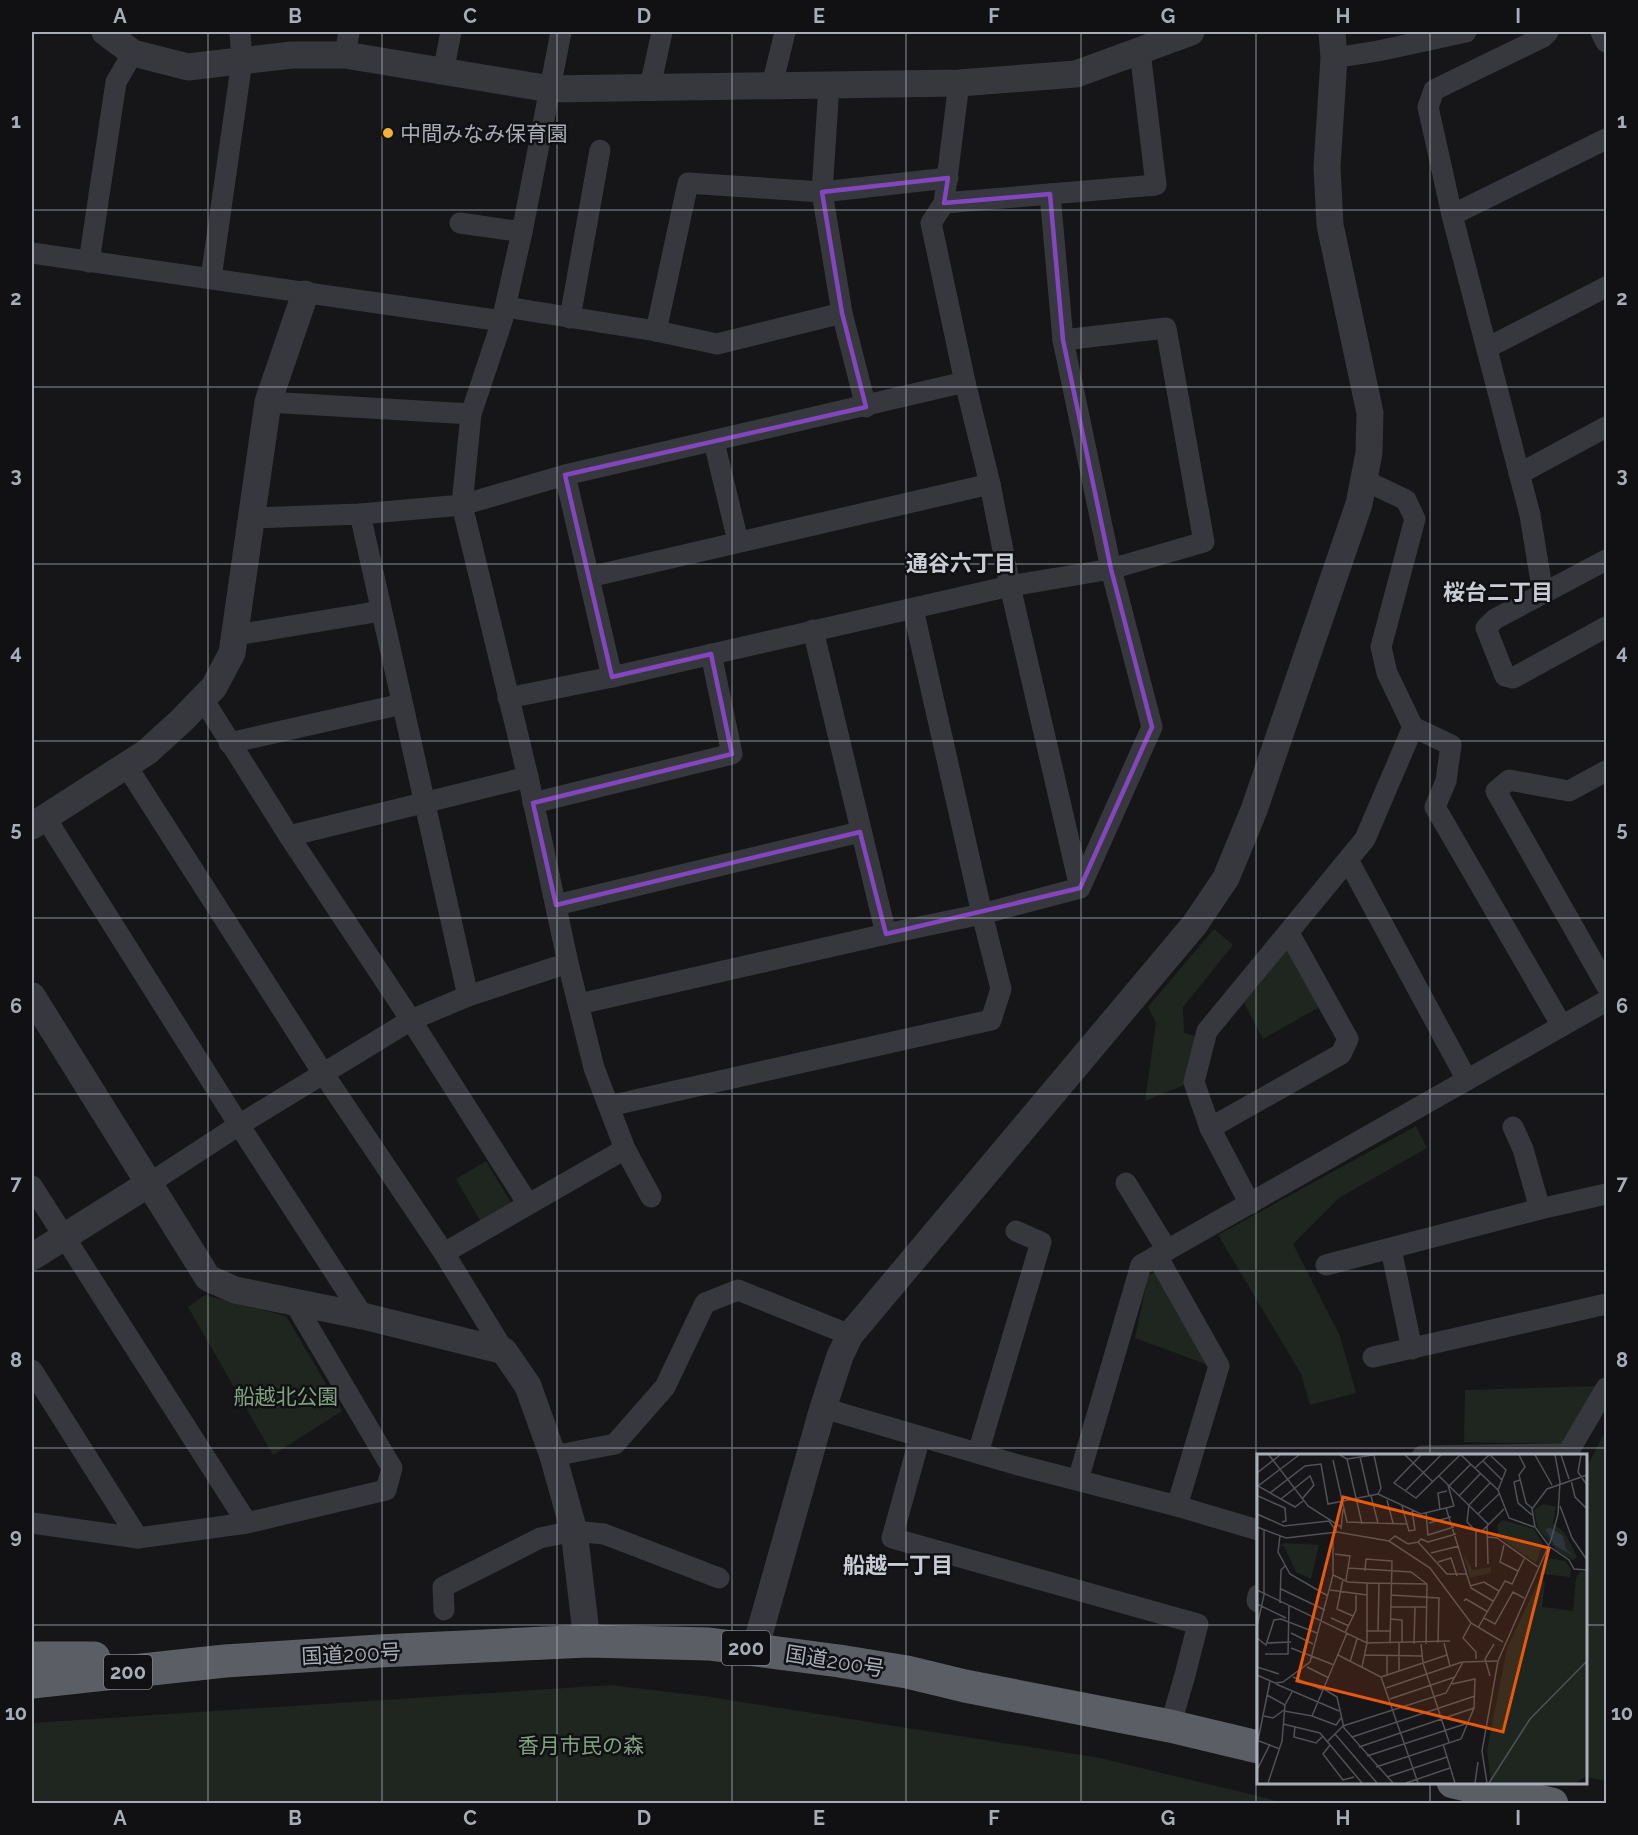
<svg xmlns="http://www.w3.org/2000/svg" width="1638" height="1835" viewBox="0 0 1638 1835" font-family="Raleway,'Noto Sans JP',sans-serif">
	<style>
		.green { fill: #1e261f }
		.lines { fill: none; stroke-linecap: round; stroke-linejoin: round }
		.minor { stroke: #37383d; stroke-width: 21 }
		.tertiary { stroke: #37383d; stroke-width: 27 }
		.trunk { stroke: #5b5e65; stroke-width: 33 }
		.marked { fill: none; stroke: #8446be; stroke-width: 4.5; stroke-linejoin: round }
		.grid { fill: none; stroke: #a8adb8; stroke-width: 1.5; stroke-opacity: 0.55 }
		.poi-dot { fill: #f2b134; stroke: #111113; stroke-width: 2 }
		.labels { text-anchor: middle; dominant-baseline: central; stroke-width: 5; stroke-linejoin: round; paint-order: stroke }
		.shield { fill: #111113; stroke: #7b7e86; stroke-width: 1.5 }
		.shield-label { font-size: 20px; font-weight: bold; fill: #a8adb8 }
		.poi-label { font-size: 21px; fill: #a8adb8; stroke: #111113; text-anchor: start }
		.park-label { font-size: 21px; fill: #7fa381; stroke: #111113 }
		.street-label { font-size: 21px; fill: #a8adb8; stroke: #111113 }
		.neighbourhood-label { font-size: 22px; font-weight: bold; fill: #c9ccd4; stroke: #111113 }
		.inset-road { fill: none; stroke: #505258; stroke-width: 1.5 }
		.view { fill: #e8590c; fill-opacity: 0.15; stroke: #e8590c; stroke-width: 3 }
		.inset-edge { fill: none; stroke: #a8adb8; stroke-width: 3 }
		.neatline { fill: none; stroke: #a8adb8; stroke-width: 2 }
		.grid-label { font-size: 20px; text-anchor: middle; font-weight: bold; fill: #a8adb8 }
	</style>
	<rect width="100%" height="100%" fill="#161618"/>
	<g class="green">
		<path d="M 1214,929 L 1233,945 L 1183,1007 L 1184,1033 L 1195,1036 L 1184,1085 L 1145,1101 L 1156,1023 L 1148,1007 Z"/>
		<path d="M 1288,948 L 1321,1006 L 1263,1039 L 1244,1003 Z"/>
		<path d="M 1416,1126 L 1427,1148 L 1339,1198 L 1293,1244 L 1340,1336 L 1356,1393 L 1310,1405 L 1301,1374 L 1218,1235 Z"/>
		<path d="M 486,1161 L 512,1204 L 481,1222 L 456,1179 Z"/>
		<path d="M 1156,1271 L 1211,1366 L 1135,1338 L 1148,1276 Z"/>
		<path d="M 205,1295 L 286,1316 L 342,1411 L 273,1455 L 188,1307 Z"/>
		<path d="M 1596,1386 L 1562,1444 L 1464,1442 L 1465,1390 Z"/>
		<path d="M 1606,1430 L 1606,1781 L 1586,1777 L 1586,1469 Z"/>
		<path d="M 611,1685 L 710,1697 L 1100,1758 L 1286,1803 L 32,1803 L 32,1723 Z"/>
	</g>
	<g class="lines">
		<g class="minor">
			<path d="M 561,32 L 522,232 L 502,321 L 471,414 L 462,505 L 528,777 L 568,963 L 594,1068 L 625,1149 L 651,1197"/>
			<path d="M 1601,32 L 1606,42"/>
			<path d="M 345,55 L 349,32"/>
			<path d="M 1334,58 L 1378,51 L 1466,32"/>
			<path d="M 443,73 L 451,32"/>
			<path d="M 772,85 L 785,32"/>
			<path d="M 829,86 L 822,192 L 842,313 L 866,407"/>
			<path d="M 650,87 L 662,32"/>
			<path d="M 944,203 L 1156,185 L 1140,51"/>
			<path d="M 1452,215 L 1606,139"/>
			<path d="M 460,223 L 522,232"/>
			<path d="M 32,253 L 502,321"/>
			<path d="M 89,262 L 116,82 L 133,53"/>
			<path d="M 211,278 L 242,61 L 240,32"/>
			<path d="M 505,307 L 656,331 L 717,344 L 842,313"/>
			<path d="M 570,318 L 600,150"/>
			<path d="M 656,331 L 688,183 L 822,192 L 948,178"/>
			<path d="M 1487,348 L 1606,287"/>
			<path d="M 965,382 L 990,484 L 1010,586 L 1080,888"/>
			<path d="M 268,402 L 471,414"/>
			<path d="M 714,442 L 738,541"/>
			<path d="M 1519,474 L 1606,427"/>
			<path d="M 565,475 L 612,677"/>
			<path d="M 360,514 L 468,996"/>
			<path d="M 253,518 L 360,514 L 462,505 L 565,475 L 965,382 L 931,223 L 944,203 L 959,83"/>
			<path d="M 1606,560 L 1495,619 L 1486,628 L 1505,676 L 1513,678 L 1606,627"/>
			<path d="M 589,577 L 990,484"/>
			<path d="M 1543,594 L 1530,515 L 1452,215 L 1428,107 L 1434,90 L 1543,37 L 1548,32"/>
			<path d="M 813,630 L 886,934"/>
			<path d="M 236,635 L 381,611"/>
			<path d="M 508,698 L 612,677 L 1010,586 L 1111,569 L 1204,542 L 1166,328 L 1063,340"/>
			<path d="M 203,699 L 289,836 L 411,1020 L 528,1204"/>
			<path d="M 1413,727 L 1451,745 L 1446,781 L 1435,807 L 1562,1026"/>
			<path d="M 229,743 L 402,704"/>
			<path d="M 126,765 L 323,1073 L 444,1253 L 504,1351"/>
			<path d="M 1606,771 L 1569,791 L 1509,780 L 1496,791 L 1606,985"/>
			<path d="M 533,803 L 732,754 L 711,654"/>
			<path d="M 45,817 L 239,1125 L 363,1316"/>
			<path d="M 289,836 L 528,777"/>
			<path d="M 1348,860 L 1467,1080"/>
			<path d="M 556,905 L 860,832"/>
			<path d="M 579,1004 L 886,934 L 982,914 L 1080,888 L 1152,727 L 1111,569 L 1063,340 L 1050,194"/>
			<path d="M 609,1106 L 991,1020 L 1001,989 L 982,914 L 913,609"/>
			<path d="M 1513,1127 L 1523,1149 L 1540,1209"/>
			<path d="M 1210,1128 L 1341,1054 L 1348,1039 L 1289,933"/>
			<path d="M 150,1183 L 239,1125 L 411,1020 L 468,996 L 568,963"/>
			<path d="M 1126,1183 L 1167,1250"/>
			<path d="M 32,1186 L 247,1523"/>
			<path d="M 1250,1204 L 1210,1128 L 1194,1082 L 1207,1031 L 1365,839 L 1413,727 L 1387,673 L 1381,647 L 1415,519 L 1406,500 L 1364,480"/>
			<path d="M 1391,1249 L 1412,1349"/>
			<path d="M 444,1253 L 625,1149"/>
			<path d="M 1157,1256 L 1219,1366 L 1177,1506"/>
			<path d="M 1326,1265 L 1540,1209 L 1606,1194"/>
			<path d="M 1373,1357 L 1606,1304"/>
			<path d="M 32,1370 L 138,1538"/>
			<path d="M 823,1408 L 1018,1465 L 1177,1506 L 1258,1530"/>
			<path d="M 920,1437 L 892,1538 L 1198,1624 L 1185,1675 L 1170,1726"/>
			<path d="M 978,1453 L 1041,1242 L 1016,1231"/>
			<path d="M 553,1456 L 615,1444 L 665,1387 L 705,1303 L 738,1290 L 850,1335"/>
			<path d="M 1422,1456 L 1567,1454"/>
			<path d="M 1566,1456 L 1606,1388"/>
			<path d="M 1078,1480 L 1141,1265 L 1606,1001"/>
			<path d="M 32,1523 L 138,1538 L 247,1523 L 386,1490 L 392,1468 L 294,1302"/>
			<path d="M 1258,1595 L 1257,1601 L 1258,1602"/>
			<path d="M 444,1610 L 443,1587 L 540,1538 L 574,1531 L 604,1534 L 719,1578"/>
		</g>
		<g class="tertiary">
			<path d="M 105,32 L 133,53 L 188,67 L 292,55 L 345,55 L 550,89 L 959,83 L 1076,74 L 1191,32"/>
			<path d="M 32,826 L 147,752 L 181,721 L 214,687 L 232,653 L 268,402 L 305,294"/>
			<path d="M 32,996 L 208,1278 L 235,1290 L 363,1316 L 504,1351 L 528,1386 L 553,1456 L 574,1531 L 587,1641"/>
			<path d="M 32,1257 L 150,1183"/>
			<path d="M 755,1649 L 823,1408 L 840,1356 L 850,1335 L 1195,924 L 1226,878 L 1254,810 L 1359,504 L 1369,453 L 1370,413 L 1330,225 L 1327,167 L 1334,58 L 1332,32"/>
		</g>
		<g class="trunk">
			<path d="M 32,1658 L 94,1658"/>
			<path d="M 32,1682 L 225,1661 L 379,1651 L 587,1641 L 709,1644 L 839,1661 L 907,1672 L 965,1686 L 1170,1726 L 1258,1747"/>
			<path d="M 1453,1782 L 1552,1804"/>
		</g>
	</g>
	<path class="marked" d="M 948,178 L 944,203 L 1050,194 L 1063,340 L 1111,569 L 1152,727 L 1080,888 L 886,934 L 860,832 L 556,905 L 533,803 L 732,754 L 711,654 L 612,677 L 565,475 L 866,407 L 842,313 L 822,192 Z"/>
	<path class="grid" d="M 208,32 L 208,1804M 382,32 L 382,1804M 557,32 L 557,1804M 732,32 L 732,1804M 906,32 L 906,1804M 1081,32 L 1081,1804M 1256,32 L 1256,1804M 1430,32 L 1430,1456M 32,210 L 1606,210M 32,387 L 1606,387M 32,564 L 1606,564M 32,741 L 1606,741M 32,918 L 1606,918M 32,1094 L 1606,1094M 32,1271 L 1606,1271M 32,1448 L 1606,1448M 32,1625 L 1258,1625M 1586,1625 L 1606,1625M 1430,1782 L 1430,1804"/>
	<circle class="poi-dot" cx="388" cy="133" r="6"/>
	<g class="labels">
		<g class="shield">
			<rect x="722" y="1631" width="48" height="34" rx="4.5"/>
			<rect x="104" y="1655" width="48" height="34" rx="4.5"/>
		</g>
		<g class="shield-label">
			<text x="746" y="1648">200</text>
			<text x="128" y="1672">200</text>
		</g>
		<g class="poi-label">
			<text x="400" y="133">中間みなみ保育園</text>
		</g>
		<g class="park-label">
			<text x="286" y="1396">船越北公園</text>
			<text x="581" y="1745">香月市民の森</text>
		</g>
		<g class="street-label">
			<text transform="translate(351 1654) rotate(-3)">国道200号</text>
			<text transform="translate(835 1661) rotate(9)">国道200号</text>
		</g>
		<g class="neighbourhood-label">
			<text x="961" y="563">通谷六丁目</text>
			<text x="1498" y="592">桜台二丁目</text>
			<text x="898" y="1565">船越一丁目</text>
		</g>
	</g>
	<g transform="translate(1257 1454)">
		<rect width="330" height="330" fill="#161618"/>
		<path d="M 287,50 L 299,53 L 296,69 L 308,79 L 320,103 L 316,106 L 300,97 L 281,75 L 277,56 ZM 246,66 L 277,75 L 286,90 L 279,109 L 241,82 L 240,71 ZM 27,89 L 62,91 L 54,125 L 39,118 L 27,92 L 22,92 ZM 206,99 L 216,116 L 234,113 L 234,119 L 213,124 ZM 292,104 L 308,107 L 314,115 L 313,123 L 285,120 ZM 323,118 L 330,118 L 330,322 L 318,329 L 234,329 L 230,296 L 250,194 L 282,126 L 288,128 L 285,153 L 316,157 L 319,124 Z" fill="#1e261f"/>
		<path d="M 294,74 L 306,82 L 309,95 L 317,102 L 298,92 L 288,75 Z" fill="#2c353c"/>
		<path class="inset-road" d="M 12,1 L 51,52 L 84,73M 42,1 L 1,32 L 38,53 L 46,47M 83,1 L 90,5 L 105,70M 117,1 L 124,34 L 121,40M 148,1 L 176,28M 164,1 L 137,29 L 159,44 L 203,1M 204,1 L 241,36 L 252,64 L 277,73M 233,1 L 249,16 L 241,36M 262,1 L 268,13 L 262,21 L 269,49 L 275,54M 278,1 L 295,31M 304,1 L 312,25M 324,1 L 321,18 L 330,31M 103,3 L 112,42M 90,5 L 116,1M 76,6 L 90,68 L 150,70M 226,7 L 245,26M 218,14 L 232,1M 0,19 L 23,1M 182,22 L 231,70M 263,26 L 257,28 L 261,49 L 275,61M 314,26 L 318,43 L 330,55M 192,32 L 214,10M 148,37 L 184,1M 13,39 L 48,12 L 64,10 L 71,50 L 121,40 L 164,60 L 197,52 L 191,31M 1,42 L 28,54 L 29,67 L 25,68M 114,42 L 121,69M 202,42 L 224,19M 24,45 L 53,22 L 57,31 L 45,45M 130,46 L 136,69M 145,52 L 152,77 L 158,76 L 155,56M 303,52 L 315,84 L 330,106M 189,54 L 214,134 L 236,147M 183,56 L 181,39 L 190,37M 169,59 L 171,81 L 197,73M 0,60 L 27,72 L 72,67 L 80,78M 221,60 L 242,40M 172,69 L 194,63M 230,72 L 231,110M 0,73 L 29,84 L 80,78 L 132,87 L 173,114 L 214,169 L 246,188M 84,75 L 86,55M 219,77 L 225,77 L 247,55M 23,82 L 21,98 L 33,120 L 71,142M 231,83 L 240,84 L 281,113M 132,87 L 138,82 L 151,90 L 161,88 L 190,120 L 210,120M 161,88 L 164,85 L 171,88 L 199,80M 247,91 L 243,108 L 261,117M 292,92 L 278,73 L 275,55 L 290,35 L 330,21M 293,93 L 312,106 L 317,115 L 330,116M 174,99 L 202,92M 78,100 L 93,102 L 89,126M 181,108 L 194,104 L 200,122M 219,113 L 219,77 L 210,68 L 212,51 L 233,29M 91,114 L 154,118 L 170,130 L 169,190M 108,117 L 109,105 L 135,107 L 133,189M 76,121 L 91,128 L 110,129 L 110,189 L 105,213M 86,125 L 80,155 L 96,162M 110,129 L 169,130M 213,132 L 227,128 L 242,137M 24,135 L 68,156M 0,136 L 110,189 L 193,187M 73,136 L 110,141M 134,141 L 182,144 L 181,189M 207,147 L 209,145 L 231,158M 23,149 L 24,116 L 28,112M 0,150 L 29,164M 133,153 L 170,153M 74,164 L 92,172M 227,164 L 238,170 L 256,138 L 267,144M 133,165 L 145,166 L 145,189M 214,169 L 206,184 L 219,198 L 219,205M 0,172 L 7,141 L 7,76M 221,174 L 248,127 L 255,130 L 267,105M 109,177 L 133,177M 121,177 L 122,129M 34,179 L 56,190M 88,179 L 99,156 L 99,141M 0,184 L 9,191 L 17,166 L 24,165 L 60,179M 10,189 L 34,188M 142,189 L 142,218M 187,189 L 193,212M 157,190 L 158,153M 164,190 L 166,209 L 192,288M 34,194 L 77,211M 8,200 L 31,200 L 32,152M 81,201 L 124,223 L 161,329M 108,201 L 165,202M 93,208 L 100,185M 0,213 L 22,220M 50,213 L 72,224M 0,221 L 18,229 L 26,228 L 53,208 L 76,121 L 76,78M 130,222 L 130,201M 233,222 L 228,205 L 237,190M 36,223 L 66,236M 124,223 L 190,201M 19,230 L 82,257M 129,234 L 205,208M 67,235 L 80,243 L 87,274 L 136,329M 10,241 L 28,251M 133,245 L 198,223M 27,257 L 55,262 L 90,179M 7,262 L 16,264 L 27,256M 55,262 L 79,271 L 84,264M 26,270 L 63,279 L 105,329M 38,272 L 37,283 L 59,289 L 66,282M 78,280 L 120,329M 95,283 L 218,242M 2,287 L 23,295M 70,288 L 86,272 L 189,239 L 206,208 L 240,207M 186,290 L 198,329M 0,291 L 13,227M 73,291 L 66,300 L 86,326 L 97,323M 102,293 L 217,254M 110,302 L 211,269M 119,313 L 204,285 L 217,254 L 218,225 L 195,230M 0,316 L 13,290M 130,323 L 190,303M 11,329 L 25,287 L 28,251 L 35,238M 149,329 L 193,314M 218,329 L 221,308M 230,329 L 225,297 L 241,207 L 294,86 L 301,60 L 303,28 L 298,1M 232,329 L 273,265 L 330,207"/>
		<path class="view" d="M 86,43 L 292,94 L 246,278 L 40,227 Z"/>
		<rect width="330" height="330" class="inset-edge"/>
	</g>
	<rect width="1638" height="1835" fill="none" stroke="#111113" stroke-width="66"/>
	<rect x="33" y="33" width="1572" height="1769" class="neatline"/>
	<g class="grid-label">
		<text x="120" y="23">A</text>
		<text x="295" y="23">B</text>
		<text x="470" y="23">C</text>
		<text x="644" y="23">D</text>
		<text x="819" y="23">E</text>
		<text x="994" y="23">F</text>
		<text x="1168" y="23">G</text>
		<text x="1343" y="23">H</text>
		<text x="1518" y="23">I</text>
		<text x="16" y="128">1</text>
		<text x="1622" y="128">1</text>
		<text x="16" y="305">2</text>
		<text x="1622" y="305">2</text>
		<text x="16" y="482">3</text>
		<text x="1622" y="482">3</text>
		<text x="16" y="659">4</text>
		<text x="1622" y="659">4</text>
		<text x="16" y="836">5</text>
		<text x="1622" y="836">5</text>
		<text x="16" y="1013">6</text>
		<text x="1622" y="1013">6</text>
		<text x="16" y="1190">7</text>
		<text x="1622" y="1190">7</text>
		<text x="16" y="1367">8</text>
		<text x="1622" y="1367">8</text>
		<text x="16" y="1543">9</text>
		<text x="1622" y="1543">9</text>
		<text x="16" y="1720">10</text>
		<text x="1622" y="1720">10</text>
		<text x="120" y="1825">A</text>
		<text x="295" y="1825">B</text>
		<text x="470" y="1825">C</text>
		<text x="644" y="1825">D</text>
		<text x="819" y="1825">E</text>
		<text x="994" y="1825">F</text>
		<text x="1168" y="1825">G</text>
		<text x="1343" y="1825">H</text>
		<text x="1518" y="1825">I</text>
	</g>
</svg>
